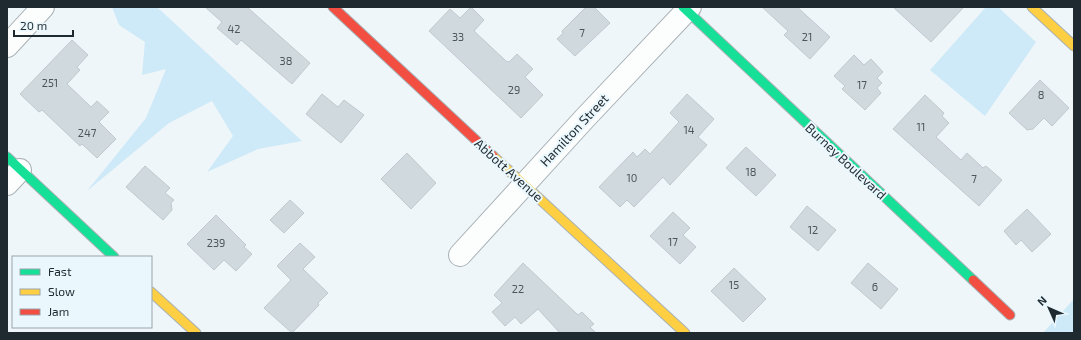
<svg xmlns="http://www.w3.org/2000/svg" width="1081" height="340" viewBox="0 0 1081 340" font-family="'Exo 2',sans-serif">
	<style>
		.green { fill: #cee9f7 }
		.building { fill: #d0d9dd; stroke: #c0c9ce }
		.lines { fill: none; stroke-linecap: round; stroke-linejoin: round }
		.street-casing { stroke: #a9b1b5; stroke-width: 24 }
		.fast-casing { stroke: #a9b1b5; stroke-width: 11 }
		.slow-casing { stroke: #a9b1b5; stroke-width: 11 }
		.jam-casing { stroke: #a9b1b5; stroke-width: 11 }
		.street { stroke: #fcfefe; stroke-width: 22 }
		.fast { stroke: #16e098; stroke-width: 9 }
		.slow { stroke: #ffcf43; stroke-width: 9 }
		.jam { stroke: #f24e42; stroke-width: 9 }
		.labels { text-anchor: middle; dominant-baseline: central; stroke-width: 4; stroke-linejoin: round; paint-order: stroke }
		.number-label { font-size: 11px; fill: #4b565b }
		.street-label { font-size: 13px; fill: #1f2a30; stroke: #eaf7fd }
	</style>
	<rect width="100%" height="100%" fill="#eef6f9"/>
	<g class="green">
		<path d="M 112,7 L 157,7 L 302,141 L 258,149 L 207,172 L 233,136 L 212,101 L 169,123 L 87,191 L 146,118 L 166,69 L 142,75 L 145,42 L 119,25 Z"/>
		<path d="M 986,7 L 998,7 L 1036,42 L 985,116 L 930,70 Z"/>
		<path d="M 1074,299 L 1074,333 L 1043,333 Z"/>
	</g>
	<g class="building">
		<path d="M 205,7 L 247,7 L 310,63 L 292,84 L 241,40 L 237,45 L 217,28 L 222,22 Z"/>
		<path d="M 471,7 L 484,20 L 474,31 L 506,61 L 509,62 L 517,54 L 533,69 L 525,77 L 543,95 L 521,118 L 429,31 L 450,9 L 460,18 Z"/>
		<path d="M 586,7 L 594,7 L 610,23 L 575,56 L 557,39 L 563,33 L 562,31 Z"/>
		<path d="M 762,7 L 797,7 L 830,37 L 810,59 L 784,35 L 788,31 Z"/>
		<path d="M 893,7 L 964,7 L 931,42 Z"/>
		<path d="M 72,40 L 88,55 L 77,67 L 80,70 L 67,84 L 91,107 L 97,101 L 109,112 L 99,122 L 116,139 L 97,158 L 82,144 L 80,146 L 42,110 L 39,112 L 20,94 Z"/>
		<path d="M 854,55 L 864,65 L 871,59 L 883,72 L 877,78 L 882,83 L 877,88 L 881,93 L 865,110 L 842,89 L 845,86 L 834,76 Z"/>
		<path d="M 1040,80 L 1069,108 L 1052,126 L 1044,118 L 1033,129 L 1027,130 L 1009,113 Z"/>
		<path d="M 322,94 L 338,107 L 344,100 L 364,115 L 341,143 L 306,114 Z"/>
		<path d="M 687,94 L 714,119 L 698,137 L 707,145 L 670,185 L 663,177 L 634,207 L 627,200 L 620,207 L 599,187 L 633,152 L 637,157 L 645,149 L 650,154 L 679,122 L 670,113 Z"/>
		<path d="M 925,95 L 944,113 L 942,116 L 949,123 L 936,137 L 961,160 L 967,153 L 983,168 L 986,166 L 1002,180 L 979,206 L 893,129 Z"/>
		<path d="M 746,147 L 776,175 L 756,196 L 726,168 Z"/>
		<path d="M 407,153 L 436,183 L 411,209 L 381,179 Z"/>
		<path d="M 145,166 L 170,188 L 165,193 L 174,200 L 171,203 L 172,210 L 163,220 L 126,187 Z"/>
		<path d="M 290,200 L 304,213 L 284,233 L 270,220 Z"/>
		<path d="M 807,206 L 836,230 L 818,251 L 790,227 Z"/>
		<path d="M 1027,209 L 1051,234 L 1032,252 L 1021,240 L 1016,245 L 1004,231 Z"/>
		<path d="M 673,212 L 690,228 L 683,235 L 696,247 L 680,264 L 650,236 Z"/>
		<path d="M 216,215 L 246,245 L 244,247 L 252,254 L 236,271 L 224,260 L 214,270 L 187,244 Z"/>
		<path d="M 300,243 L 315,257 L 303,269 L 328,293 L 318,303 L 319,305 L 292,333 L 264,308 L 291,280 L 277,266 Z"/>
		<path d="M 523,263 L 578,315 L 582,312 L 594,324 L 590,327 L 596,333 L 560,333 L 538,309 L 521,324 L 515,317 L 505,326 L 492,312 L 502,303 L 494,295 Z"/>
		<path d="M 868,263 L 898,289 L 881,309 L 851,283 Z"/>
		<path d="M 734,268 L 766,299 L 743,322 L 711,291 Z"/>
	</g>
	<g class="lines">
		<defs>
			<g id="street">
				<path d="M 7,46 L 43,7"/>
				<path d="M 7,184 L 20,170"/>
				<path d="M 460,255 L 585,118 L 690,7"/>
			</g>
			<g id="fast">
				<path d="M 683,7 L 973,280"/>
				<path d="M 7,157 L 114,257"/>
			</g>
			<g id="slow">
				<path d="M 1032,7 L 1074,46"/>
				<path d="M 493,156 L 685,333"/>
				<path d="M 151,292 L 196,333"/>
			</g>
			<g id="jam">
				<path d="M 333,7 L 493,156"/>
				<path d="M 973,280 L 1010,315"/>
			</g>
		</defs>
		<use href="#street" class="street-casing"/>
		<use href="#fast" class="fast-casing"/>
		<use href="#slow" class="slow-casing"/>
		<use href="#jam" class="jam-casing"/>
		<use href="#street" class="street"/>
		<use href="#fast" class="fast"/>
		<use href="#slow" class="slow"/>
		<use href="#jam" class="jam"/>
	</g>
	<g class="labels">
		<g class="number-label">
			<text x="234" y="28">42</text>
			<text x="582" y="32">7</text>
			<text x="458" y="36">33</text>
			<text x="807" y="36">21</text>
			<text x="286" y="60">38</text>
			<text x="50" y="82">251</text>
			<text x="862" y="84">17</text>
			<text x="514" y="89">29</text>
			<text x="1041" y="94">8</text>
			<text x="921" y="126">11</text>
			<text x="689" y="129">14</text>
			<text x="87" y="132">247</text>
			<text x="751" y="171">18</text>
			<text x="632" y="177">10</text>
			<text x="974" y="178">7</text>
			<text x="813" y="229">12</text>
			<text x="673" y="241">17</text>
			<text x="216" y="242">239</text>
			<text x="734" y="284">15</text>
			<text x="875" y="286">6</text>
			<text x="518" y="288">22</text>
		</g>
		<g class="street-label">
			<text transform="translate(574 130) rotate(-47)">Hamilton Street</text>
			<text transform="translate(846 161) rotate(43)">Burney Boulevard</text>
			<text transform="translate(509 170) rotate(42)">Abbott Avenue</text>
		</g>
	</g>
	<rect width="1081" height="340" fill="none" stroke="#1f2a30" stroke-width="16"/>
	<rect x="12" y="256" width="140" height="72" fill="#eaf7fd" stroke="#99a5ab"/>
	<rect x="20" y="269" width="20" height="6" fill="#16e098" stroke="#99a5ab"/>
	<text x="48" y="276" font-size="12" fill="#1f2a30">Fast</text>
	<rect x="20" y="289" width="20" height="6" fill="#ffcf43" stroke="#99a5ab"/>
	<text x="48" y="296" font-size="12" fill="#1f2a30">Slow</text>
	<rect x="20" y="309" width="20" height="6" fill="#f24e42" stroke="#99a5ab"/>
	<text x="48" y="316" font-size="12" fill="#1f2a30">Jam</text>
	<g transform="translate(1049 308) rotate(315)" stroke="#eaf7fd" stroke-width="3" paint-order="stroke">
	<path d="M0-3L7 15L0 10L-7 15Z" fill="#1f2a30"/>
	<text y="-6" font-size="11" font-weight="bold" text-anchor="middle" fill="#1f2a30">N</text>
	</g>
	<path d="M14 30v6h59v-6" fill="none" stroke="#1f2a30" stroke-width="2"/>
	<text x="20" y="30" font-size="12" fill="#1f2a30" stroke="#eaf7fd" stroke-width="3" paint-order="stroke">20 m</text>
</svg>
